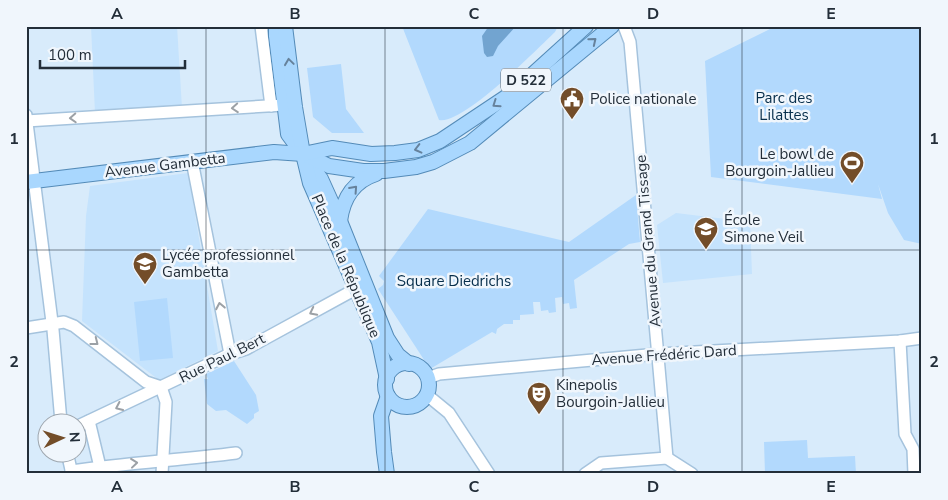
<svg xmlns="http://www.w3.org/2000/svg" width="948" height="500" viewBox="0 0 948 500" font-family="'Nunito Sans',sans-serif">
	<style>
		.built { fill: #c5e3fd }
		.green { fill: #b2d9fd }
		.water { fill: #72a4d0 }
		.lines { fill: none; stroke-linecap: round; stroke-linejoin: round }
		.minor-casing { stroke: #a5c3dd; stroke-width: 14 }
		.major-casing { stroke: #548bb8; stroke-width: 16 }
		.minor { stroke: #fff; stroke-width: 11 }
		.major { stroke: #a9d7fe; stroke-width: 14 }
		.oneway { stroke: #66829c }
		.oneway2 { stroke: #9ca1a6 }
		.grid { fill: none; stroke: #232e39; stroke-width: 1; stroke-opacity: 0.55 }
		.labels { text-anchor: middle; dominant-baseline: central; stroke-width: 5; stroke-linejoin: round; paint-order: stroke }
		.shield { fill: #f0f6fc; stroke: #606a74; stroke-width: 1 }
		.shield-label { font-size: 14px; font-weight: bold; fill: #232e39 }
		.park-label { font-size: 15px; fill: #062e4b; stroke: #f0f6fc }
		.poi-label { font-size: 15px; fill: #232e39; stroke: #f0f6fc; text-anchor: start }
		.street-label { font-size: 15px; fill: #232e39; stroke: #f0f6fc }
		.neatline { fill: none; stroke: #232e39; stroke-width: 2 }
		.grid-label { font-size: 16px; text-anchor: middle; font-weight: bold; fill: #232e39 }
	</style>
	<rect width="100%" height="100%" fill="#d8ebfb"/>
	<g class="built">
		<path d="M 91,26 L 177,26 L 182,108 L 95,113 Z"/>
		<path d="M 188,173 L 218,351 L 159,380 L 82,321 L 86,216 L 90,186 Z"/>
		<path d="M 676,213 L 750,222 L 752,274 L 663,283 L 657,225 Z"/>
	</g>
	<g class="green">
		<path d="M 402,26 L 558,26 L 555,32 C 536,50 463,125 439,120 Z"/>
		<path d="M 776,26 L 922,26 L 922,244 L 904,240 L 888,213 L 878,184 L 882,199 L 711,177 L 705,61 Z"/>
		<path d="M 341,64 L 346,109 L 364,133 L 332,133 L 313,117 L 307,68 Z"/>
		<path d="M 636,195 L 640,242 L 629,244 L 574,280 L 577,308 L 570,309 L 569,303 L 563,304 L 562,297 L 555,298 L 556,312 L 549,313 L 548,310 L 541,311 L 540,302 L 533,302 L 534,314 L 520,315 L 520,320 L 513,320 L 513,324 L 504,324 L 497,329 L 496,334 L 492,332 L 430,369 L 378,289 L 383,285 L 384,281 L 379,276 L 428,209 L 569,242 Z"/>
		<path d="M 167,298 L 173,358 L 140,361 L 134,302 Z"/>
		<path d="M 234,361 L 256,395 L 259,411 L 254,414 L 254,418 L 247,424 L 226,410 L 216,411 L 207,404 L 204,379 L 208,379 L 206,374 Z"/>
		<path d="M 807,440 L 808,458 L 855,456 L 856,474 L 765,474 L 764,442 Z"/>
	</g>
	<path class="water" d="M 489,26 L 516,26 L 498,46 L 493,56 L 487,57 L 484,53 L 482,36 Z"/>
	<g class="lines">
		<defs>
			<g id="minor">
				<path d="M 263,26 L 261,26 L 271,106"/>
				<path d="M 624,26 L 630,42 L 667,458"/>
				<path d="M 26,115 L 53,330 L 61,422"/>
				<path d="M 26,121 L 284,105"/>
				<path d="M 192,161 L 230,354"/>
				<path d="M 26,328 L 64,322 L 74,326 L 146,382 L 161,387 L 166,402 L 162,474"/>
				<path d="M 900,341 L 905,434 L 913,449 L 914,474"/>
				<path d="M 428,378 L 439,374 L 658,354 L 900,341 L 922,338"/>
				<path d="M 427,395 L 449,413 L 489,474"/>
				<path d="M 89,421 L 100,467"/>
				<path d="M 78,426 L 230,354 L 246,349 L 363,285"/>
				<path d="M 67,452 L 72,474"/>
				<path d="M 71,471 C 126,463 181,460 236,453"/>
				<path d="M 585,474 L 601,463 L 667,458 L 692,474"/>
			</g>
			<g id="major">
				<path d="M 276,26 L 276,36 L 288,134 L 321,179 L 340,221 L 387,338 L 398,355 L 409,364"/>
				<path d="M 285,26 L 295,107 L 303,154 L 310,183 L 379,342 L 387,379"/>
				<path d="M 304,154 L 329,166 L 363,171 L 384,171 L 416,167 L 433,162 L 470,143 L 612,26"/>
				<path d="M 26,182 L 274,152 L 303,154 L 332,148 L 371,154 L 395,153 L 418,150 L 440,141 L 512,93 L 586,26"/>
				<path d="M 340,221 C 343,198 354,181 376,174"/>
				<circle cx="407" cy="385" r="22"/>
				<path d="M 387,474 L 384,452 L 381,416 L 388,396"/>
			</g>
		</defs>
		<use href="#minor" class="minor-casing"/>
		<use href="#major" class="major-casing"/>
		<use href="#minor" class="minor"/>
		<use href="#major" class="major"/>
	</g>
	<defs><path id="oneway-chevron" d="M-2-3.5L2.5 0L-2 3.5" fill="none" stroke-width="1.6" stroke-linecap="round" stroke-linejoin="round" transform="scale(1.25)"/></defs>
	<g class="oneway">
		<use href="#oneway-chevron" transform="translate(593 41) rotate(-39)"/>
		<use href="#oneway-chevron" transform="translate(289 62) rotate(-98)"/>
		<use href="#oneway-chevron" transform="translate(496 104) rotate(145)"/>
		<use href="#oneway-chevron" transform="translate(418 149) rotate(166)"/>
		<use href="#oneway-chevron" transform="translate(354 189) rotate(-48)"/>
	</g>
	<g class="oneway2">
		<use href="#oneway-chevron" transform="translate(235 108) rotate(176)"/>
		<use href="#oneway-chevron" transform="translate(73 118) rotate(177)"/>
		<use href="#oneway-chevron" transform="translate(220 306) rotate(-101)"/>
		<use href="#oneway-chevron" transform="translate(313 312) rotate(153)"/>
		<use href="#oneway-chevron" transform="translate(95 342) rotate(38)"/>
		<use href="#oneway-chevron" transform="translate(119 407) rotate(155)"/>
		<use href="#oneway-chevron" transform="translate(134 463) rotate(-6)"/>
	</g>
	<path class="grid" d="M 206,26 L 206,474M 385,26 L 385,474M 563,26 L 563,474M 742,26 L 742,474M 26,250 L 922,250"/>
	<defs>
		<symbol id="civic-pin" viewBox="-11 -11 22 30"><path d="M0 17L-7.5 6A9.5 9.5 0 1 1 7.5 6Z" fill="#734d29" stroke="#f0f6fc"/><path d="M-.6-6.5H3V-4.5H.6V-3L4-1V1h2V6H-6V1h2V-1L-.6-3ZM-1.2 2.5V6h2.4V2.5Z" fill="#fff"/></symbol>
		<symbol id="stadium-pin" viewBox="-11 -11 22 30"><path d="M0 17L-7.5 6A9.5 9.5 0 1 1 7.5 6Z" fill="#734d29" stroke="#f0f6fc"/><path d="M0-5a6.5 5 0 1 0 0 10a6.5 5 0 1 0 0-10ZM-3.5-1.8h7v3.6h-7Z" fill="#fff"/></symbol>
		<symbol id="school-pin" viewBox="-11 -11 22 30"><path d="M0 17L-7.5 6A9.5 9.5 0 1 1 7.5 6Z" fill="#734d29" stroke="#f0f6fc"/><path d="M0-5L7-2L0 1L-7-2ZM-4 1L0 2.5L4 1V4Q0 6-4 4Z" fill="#fff"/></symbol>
		<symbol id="theatre-pin" viewBox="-11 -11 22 30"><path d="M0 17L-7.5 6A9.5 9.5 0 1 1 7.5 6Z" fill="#734d29" stroke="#f0f6fc"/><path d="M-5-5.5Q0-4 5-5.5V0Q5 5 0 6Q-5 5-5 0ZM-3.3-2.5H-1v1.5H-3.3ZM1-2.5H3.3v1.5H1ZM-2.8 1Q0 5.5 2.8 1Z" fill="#fff"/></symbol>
	</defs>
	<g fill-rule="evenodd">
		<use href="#civic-pin" x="558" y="85" width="28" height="38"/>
		<use href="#stadium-pin" x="838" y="149" width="28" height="38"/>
		<use href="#school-pin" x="692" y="215" width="28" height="38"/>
		<use href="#school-pin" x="131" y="250" width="28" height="38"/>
		<use href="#theatre-pin" x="525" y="380" width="28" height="38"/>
	</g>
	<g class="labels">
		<rect class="shield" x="501" y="68.5" width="50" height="23" rx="4"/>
		<g class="shield-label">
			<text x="526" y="80">D 522</text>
		</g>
		<g class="park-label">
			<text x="784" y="98">Parc des<tspan x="784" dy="17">Lilattes</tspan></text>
			<text x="454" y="281">Square Diedrichs</text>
		</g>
		<g class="poi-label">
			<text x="590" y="99">Police nationale</text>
			<text x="834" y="154" text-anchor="end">Le bowl de<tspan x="834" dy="17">Bourgoin-Jallieu</tspan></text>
			<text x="724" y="220">École<tspan x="724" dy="17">Simone Veil</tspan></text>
			<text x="162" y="255">Lycée professionnel<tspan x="162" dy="17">Gambetta</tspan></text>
			<text x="556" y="385">Kinepolis<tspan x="556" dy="17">Bourgoin-Jallieu</tspan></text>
		</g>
		<g class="street-label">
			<text transform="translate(165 165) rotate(-7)">Avenue Gambetta</text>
			<text transform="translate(648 241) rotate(-95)">Avenue du Grand Tissage</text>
			<text transform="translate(346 266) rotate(67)">Place de la République</text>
			<text transform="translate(664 355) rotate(-4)">Avenue Frédéric Dard</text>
			<text transform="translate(222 358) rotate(-26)">Rue Paul Bert</text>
		</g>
	</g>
	<rect width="948" height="500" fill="none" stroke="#f0f6fc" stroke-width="55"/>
	<g transform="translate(62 438) rotate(86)"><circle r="24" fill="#f0f6fc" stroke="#9ea6ae"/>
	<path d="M0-4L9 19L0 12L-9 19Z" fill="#734d29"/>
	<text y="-8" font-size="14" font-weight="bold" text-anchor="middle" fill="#232e39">N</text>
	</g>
	<path d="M40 60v8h145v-8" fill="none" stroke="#232e39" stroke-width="2.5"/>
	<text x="48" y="60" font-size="15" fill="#232e39" stroke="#f0f6fc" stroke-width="4" paint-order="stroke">100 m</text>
	<rect x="28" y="28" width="892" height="444" class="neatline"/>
	<g class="grid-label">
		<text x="117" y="19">A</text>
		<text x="295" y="19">B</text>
		<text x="474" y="19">C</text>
		<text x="653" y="19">D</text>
		<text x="831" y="19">E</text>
		<text x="14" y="144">1</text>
		<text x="934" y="144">1</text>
		<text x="14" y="367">2</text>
		<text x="934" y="367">2</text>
		<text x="117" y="492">A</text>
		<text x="295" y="492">B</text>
		<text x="474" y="492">C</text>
		<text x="653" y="492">D</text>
		<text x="831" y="492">E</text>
	</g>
</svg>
